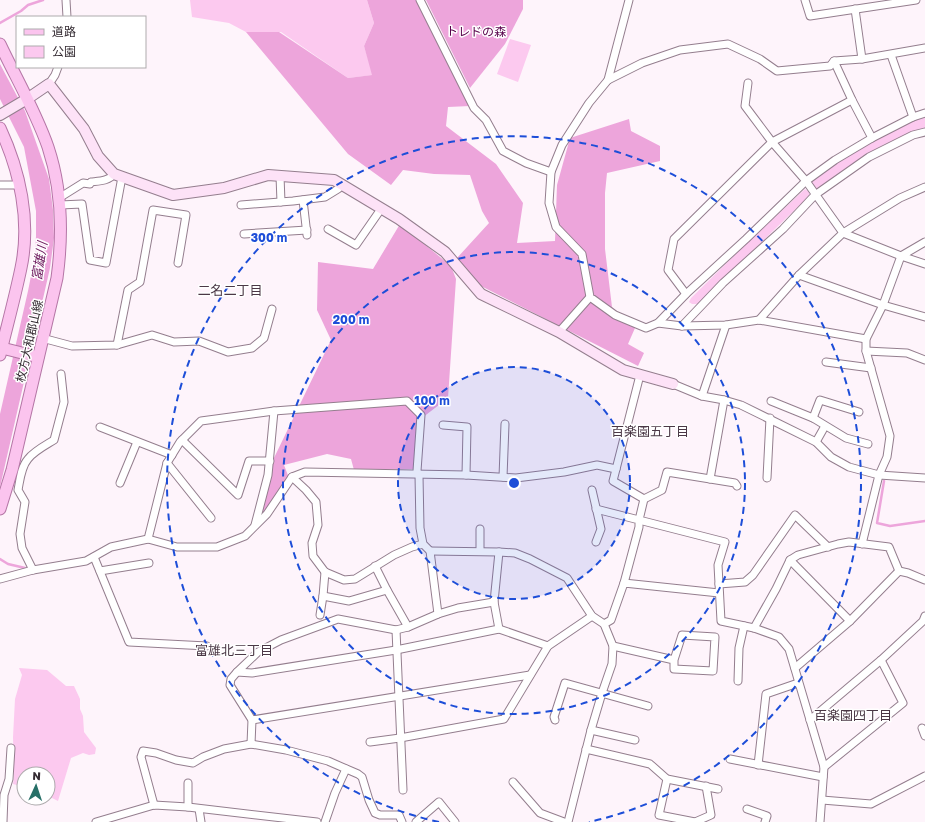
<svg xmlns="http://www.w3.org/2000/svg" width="925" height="822" viewBox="0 0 925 822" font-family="'Golos Text','Noto Sans JP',sans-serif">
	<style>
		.green { fill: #fcc9ef }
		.forest { fill: #eda5db }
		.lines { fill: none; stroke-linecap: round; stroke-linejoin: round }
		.stream { stroke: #eda5db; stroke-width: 2.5 }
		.street-casing { stroke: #947e8e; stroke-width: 9 }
		.secondary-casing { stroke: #947e8e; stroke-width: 12 }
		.primary-casing { stroke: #b475a5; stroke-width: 13 }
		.street { stroke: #fff; stroke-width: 7 }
		.secondary { stroke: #fde2f7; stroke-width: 10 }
		.primary { stroke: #fbc4ee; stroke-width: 11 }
		.ring { fill: none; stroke: #1d4ed8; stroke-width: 2; stroke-dasharray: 7 5 }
		.labels { text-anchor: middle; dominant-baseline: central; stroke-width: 3; stroke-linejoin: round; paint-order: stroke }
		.park-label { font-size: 12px; fill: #57004a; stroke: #fff }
		.street-label { font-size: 12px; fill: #352c33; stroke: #fff }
		.water-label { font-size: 13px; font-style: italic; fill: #722163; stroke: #fff }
		.neighbourhood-label { font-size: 13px; fill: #4b3846; stroke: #fff }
		.centre { fill: #1d4ed8; stroke: #fff; stroke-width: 2 }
		.ring-label { font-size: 12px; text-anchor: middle; font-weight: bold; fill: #1d4ed8; stroke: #fff; stroke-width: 3; stroke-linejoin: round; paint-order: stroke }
	</style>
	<rect width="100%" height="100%" fill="#fef4fb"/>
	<g class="green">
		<path d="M 190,0 L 367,0 L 374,23 L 364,46 L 373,75 L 348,78 L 281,32 L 246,32 L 229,23 L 192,17 Z"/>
		<path d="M 510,39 L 531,45 L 518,82 L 497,74 Z"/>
		<path d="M 925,117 L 925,129 L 883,145 L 861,159 L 820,188 L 817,189 L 813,188 L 812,181 C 836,163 861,146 888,133 C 900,126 912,120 925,117 Z"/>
		<path d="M 805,189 L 809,192 L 809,196 L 698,304 L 692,304 L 689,302 L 691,298 L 744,246 Z"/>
		<path d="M 19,668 L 47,670 L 66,686 L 74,686 L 80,699 L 80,709 L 83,716 L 84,732 L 96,748 L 95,754 L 89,755 L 83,753 L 71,758 L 58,801 L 48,796 L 48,774 L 24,774 L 24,787 L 13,784 L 14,776 L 13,737 L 15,699 L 22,675 Z"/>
	</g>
	<g class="forest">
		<path d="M 367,0 L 418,0 L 470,106 L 448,107 L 446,126 L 496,164 L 523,203 L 517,243 L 555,241 L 557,185 L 570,138 L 629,119 L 631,131 L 660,146 L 660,161 L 607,173 L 605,193 L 605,249 L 612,307 L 635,328 L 628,344 L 644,353 L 638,366 L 479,285 L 457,258 L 489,223 L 482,211 L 470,175 L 434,174 L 403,170 L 391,185 L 348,154 L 246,32 L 279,32 L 348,78 L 372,75 L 364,46 L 374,23 Z"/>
		<path d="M 426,0 L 523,0 L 523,9 L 505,44 L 470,88 Z"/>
		<path d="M 0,64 L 25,111 L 49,179 L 53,210 L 54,238 L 50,268 L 0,487 L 0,414 L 28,291 L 35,256 L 36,236 L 36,211 L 24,147 L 0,99 Z"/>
		<path d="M 400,224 L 451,266 L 456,279 L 448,398 L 418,421 L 414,469 L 354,470 L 351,459 L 327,454 L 284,465 L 289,478 L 257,524 L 273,460 L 331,340 L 317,310 L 318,262 L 373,269 Z"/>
	</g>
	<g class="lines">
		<g class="stream">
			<path d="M 0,23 L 21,11 L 28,5 L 43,0"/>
			<path d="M 884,481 L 877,523 L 890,526 L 925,521"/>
			<path d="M 0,559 L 8,564 L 25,568"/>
		</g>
		<defs>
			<g id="street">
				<path d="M 66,0 L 67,17"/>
				<path d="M 420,0 L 474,108 L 486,120 L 503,151 L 526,163 L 551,172"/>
				<path d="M 805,0 L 810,16 L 916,0"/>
				<path d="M 855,9 L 862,59"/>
				<path d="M 925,48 L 862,59 L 834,61 L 830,66 L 777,71 L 760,59 L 728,44 L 680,50 L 642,63 L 608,80 L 589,103 L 562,145 L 551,172 L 549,203 L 556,227 L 582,254 L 590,297 L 615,315 L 646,328 L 658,323 L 686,294 L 746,239 L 806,181 L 835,160 L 872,138 L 913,117 L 925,113"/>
				<path d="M 891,55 L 913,117"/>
				<path d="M 834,61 L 852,100 L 872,138"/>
				<path d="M 608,80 L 629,0"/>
				<path d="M 748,83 L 745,106 L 772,142 L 806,181 L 843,233 L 901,256 L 925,264"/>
				<path d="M 49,84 L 55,75 L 58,67"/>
				<path d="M 280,176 L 281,202"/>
				<path d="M 0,185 L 20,185"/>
				<path d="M 59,198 L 83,183 L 90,184 L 91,182 C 99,181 109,181 114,174"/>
				<path d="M 303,200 L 307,235"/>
				<path d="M 60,205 L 82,204 L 90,260 L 106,263 L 122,177"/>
				<path d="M 241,205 L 293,201 L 325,197 L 338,189 L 342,185"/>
				<path d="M 328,229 L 356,245 L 381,209"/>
				<path d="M 244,234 L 307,230"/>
				<path d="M 799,275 L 883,305 L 925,317"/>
				<path d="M 686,294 L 668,270 L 674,239 L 772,142 L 852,100"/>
				<path d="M 759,320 L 799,275 L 843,233 L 900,198 L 925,187"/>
				<path d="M 658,323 L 682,326 L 726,325 L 759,320 L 866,339"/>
				<path d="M 682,326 L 723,283 L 783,229 L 815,195 L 869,157 L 913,135 L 925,132"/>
				<path d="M 559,332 L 590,297"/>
				<path d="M 42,338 L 72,346 L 117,345 L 152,335 L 174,342 L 199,341 L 228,352 L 252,348 L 264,338 L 272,309"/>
				<path d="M 117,345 L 128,290 L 140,282 L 153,210 L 186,215 L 178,263"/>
				<path d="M 866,351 L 907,353 L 925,360"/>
				<path d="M 826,362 L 871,368"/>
				<path d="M 640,375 L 613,481 L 644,499 L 639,520 L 725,542 L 718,565 L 721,621 L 754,628 L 779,637 L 789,649 L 824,767 L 820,822"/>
				<path d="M 673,384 L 702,396 L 724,400 L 741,405 L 816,442 L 831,457 L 849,467 L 879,475 L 925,478"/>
				<path d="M 702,396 L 726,325"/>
				<path d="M 771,401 L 813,418 L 846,438 L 868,444"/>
				<path d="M 813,418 L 820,400 L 859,412"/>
				<path d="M 443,425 L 467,427 L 466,475"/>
				<path d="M 100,427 L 172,455"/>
				<path d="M 182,440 L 238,495 L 249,461 L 270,461"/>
				<path d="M 816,442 L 825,426"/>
				<path d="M 167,463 L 211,518"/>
				<path d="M 292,477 L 306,490 L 316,502 L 318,525 L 312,543 L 313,556 L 325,572 L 344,580 L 355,579 L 394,555 L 412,547 L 423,544"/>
				<path d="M 503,477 L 505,424"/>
				<path d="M 767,478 L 770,418"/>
				<path d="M 710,479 L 724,400"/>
				<path d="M 120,483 L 137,442"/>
				<path d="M 592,490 L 601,529 L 596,542"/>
				<path d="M 644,499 L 662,490 L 667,472 L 735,483 L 737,486"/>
				<path d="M 596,509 L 639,520 L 639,527 L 624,583"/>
				<path d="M 255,525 L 268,475 L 274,411"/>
				<path d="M 480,529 L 480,551"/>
				<path d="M 148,539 L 167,463 L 180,442 L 201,421 L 274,411 L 407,401 L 421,415 L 417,471 L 419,475 L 420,528 L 423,544 L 430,551 L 438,614"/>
				<path d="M 862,544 L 879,475 L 887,457 L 890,436 L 866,351 L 866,339 L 883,305 L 901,256 L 925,242"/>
				<path d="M 430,551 L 499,552 L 515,553 L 530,559 L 567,578 L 592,616 L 604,624 L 613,646 L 612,664 L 602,693 L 591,730 L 568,822"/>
				<path d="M 94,557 L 129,642 L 207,646"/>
				<path d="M 790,560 L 850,621"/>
				<path d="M 375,566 L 387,590 L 408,627"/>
				<path d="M 33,570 L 22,548 L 20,534 L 25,502 L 18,490 C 20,480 21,467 28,459 C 34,451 46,445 54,440 L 64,402 L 61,374"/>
				<path d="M 100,571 L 149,563"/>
				<path d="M 0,579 L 33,570 L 86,561 L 111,547 L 148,539 L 177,547 L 217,547 L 245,536 L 267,514 L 292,477 L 305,472 L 466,475 L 516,478 L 564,472 L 597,465 L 616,469"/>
				<path d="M 719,584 L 745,582 L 753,575 L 795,515 L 828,547"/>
				<path d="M 323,596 L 349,601 L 387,590"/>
				<path d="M 320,615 L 323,596 L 325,572"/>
				<path d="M 604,624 L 611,620 L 624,583 L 719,593"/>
				<path d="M 754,628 L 776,589 L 790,560 L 798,555 L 838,544 L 849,542 L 889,547 L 899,571 L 908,573 L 925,580"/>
				<path d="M 499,629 L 494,602 L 499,552"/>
				<path d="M 396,630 L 403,790"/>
				<path d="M 613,646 L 674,660 L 674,669 L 713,671 L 715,637 L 682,635 L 674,660"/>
				<path d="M 795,668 L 850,621 L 899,571"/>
				<path d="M 237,672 L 258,652 L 281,640 L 338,619 L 396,630 L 408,627 L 438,614 L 458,608 L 494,602"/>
				<path d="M 738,681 L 739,648 L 744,626"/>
				<path d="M 252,720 L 530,675"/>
				<path d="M 555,720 L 554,717 L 565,683 L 648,706"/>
				<path d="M 810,720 L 881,660 L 923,621 L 925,616"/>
				<path d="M 922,728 L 925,736"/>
				<path d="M 591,730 L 635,740"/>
				<path d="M 370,742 L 400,738 L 504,719 L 548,646 L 592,616"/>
				<path d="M 251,744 L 252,720 L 230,685 L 231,679 L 237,672 L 252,673 L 396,650 L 499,629 L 548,646"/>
				<path d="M 586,749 L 650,764 L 667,779 L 718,789"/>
				<path d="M 730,759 L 823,777"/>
				<path d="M 758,765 L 766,694 L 798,683"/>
				<path d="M 824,767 L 903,703 L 881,660"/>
				<path d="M 667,779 L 659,815 L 695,822 L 711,815 L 706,786"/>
				<path d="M 513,782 L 540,813 L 564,822"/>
				<path d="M 822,800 L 871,804 L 925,776"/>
				<path d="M 154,805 L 141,757 L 143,751 L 156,753 L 176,760 L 193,763 L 203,757 L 224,749 L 251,744 L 286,750 L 328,761 L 358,774 L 362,777 L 369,800 L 375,813 L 380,815 L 399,815 L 402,822"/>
				<path d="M 188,807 L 188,783"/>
				<path d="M 199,809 L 201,822"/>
				<path d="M 747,809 L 767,816 L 765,822"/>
				<path d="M 3,822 L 4,795 L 9,779 L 11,748"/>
				<path d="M 96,822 L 154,805 L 188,807 L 317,822"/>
				<path d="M 325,822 L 335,793 L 346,769"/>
				<path d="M 416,822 L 439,802 L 455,822"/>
			</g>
			<path id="secondary" d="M 0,115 L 27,99 L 49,84 L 84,129 L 98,156 L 114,174 L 173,195 L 224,188 L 268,175 L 334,180 L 399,219 L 445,252 L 481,294 L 559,332 L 623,370 L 673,384"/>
			<g id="primary">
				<path d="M 0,44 C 16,78 36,112 48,147 C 62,189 63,234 57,278 L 12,470 L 0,509"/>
				<path d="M 0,128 C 20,171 31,221 21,268 C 15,297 7,326 0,355"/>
				<path d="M 2,348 L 38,357"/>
			</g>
		</defs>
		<use href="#street" class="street-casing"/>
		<use href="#secondary" class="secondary-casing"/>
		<use href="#primary" class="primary-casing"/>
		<use href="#street" class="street"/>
		<use href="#secondary" class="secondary"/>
		<use href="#primary" class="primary"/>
	</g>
	<circle cx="514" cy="483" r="116" fill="#1d4ed8" fill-opacity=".12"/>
	<g class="ring">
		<circle cx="514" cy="483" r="116"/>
		<circle cx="514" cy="483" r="231"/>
		<path d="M439 822A347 347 0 1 1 589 822"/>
	</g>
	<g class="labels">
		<g class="park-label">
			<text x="476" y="31">トレドの森</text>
		</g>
		<g class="street-label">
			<text transform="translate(29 341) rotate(-77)">枚方大和郡山線</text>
		</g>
		<g class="water-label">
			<text transform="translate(39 261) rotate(-81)">富雄川</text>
		</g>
		<g class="neighbourhood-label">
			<text x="230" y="290">二名二丁目</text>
			<text x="650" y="431">百楽園五丁目</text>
			<text x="234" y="650">富雄北三丁目</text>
			<text x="853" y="715">百楽園四丁目</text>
		</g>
	</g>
	<circle cx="514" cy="483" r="6" class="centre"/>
	<g class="ring-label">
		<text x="269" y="242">300 m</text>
		<text x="351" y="324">200 m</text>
		<text x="432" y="405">100 m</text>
	</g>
	<rect x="16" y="16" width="130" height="52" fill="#ffffff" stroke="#aeabad"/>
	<rect x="24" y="29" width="20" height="6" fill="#fbc4ee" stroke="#aeabad"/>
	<text x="52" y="36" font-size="12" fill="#352c33">道路</text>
	<rect x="24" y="46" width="20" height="12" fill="#fcc9ef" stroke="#aeabad"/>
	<text x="52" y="56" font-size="12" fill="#352c33">公園</text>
	<g transform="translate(36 786) rotate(3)"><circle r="19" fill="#ffffff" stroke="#aeabad"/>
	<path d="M0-3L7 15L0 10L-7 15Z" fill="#266f67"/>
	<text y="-6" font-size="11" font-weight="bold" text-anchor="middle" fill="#352c33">N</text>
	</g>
</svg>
